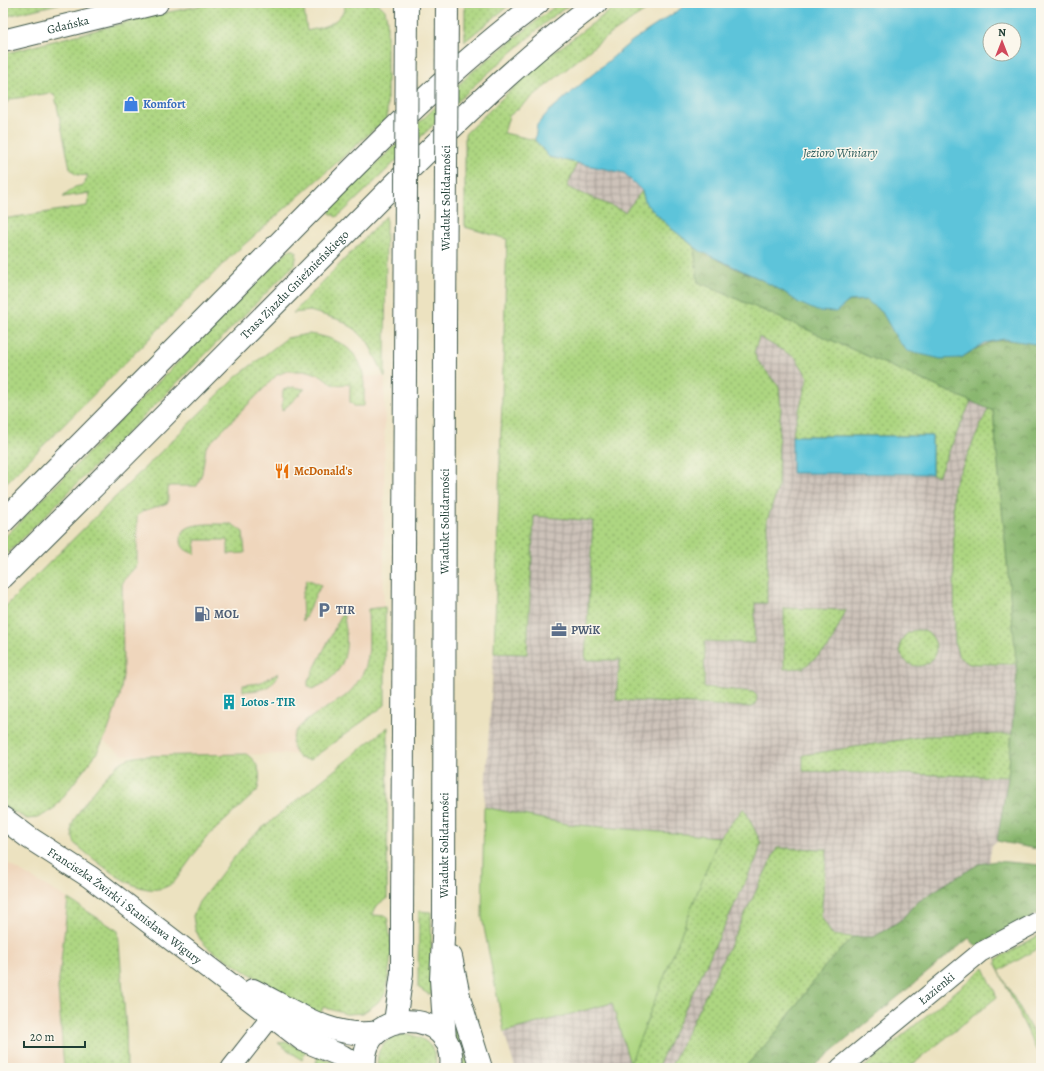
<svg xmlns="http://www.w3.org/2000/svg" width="1044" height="1071" viewBox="0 0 1044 1071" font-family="Alegreya,serif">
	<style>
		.built { fill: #efd6bc }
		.industrial { fill: url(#industrial-grid) }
		.grass { fill: url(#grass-dots); stroke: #668a5a }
		.forest { fill: url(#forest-crowns); stroke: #547a52 }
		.green { fill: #add681; stroke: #668a5a }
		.water { fill: #5dc4da; stroke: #3e8087; fill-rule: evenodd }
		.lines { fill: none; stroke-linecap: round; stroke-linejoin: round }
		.minor-casing { stroke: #3e5649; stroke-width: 21 }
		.tertiary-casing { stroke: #3e5649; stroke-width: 24 }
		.primary-casing { stroke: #3e5649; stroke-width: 24 }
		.minor { stroke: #fff; stroke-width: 19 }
		.tertiary { stroke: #fff; stroke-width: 22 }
		.primary { stroke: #fff; stroke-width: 22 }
		.tertiary-bridge-casing { stroke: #3e5649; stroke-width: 24; stroke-linecap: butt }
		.tertiary-bridge { stroke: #fff; stroke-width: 22 }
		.labels { text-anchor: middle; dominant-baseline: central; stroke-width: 3; stroke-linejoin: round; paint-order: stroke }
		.street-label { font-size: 12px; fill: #1f3d34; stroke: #fbf7ec }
		.shop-label { font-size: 12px; font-weight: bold; fill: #366cbe; stroke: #fbf7ec; text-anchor: start }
		.food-label { font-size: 12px; font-weight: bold; fill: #c56008; stroke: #fbf7ec; text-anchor: start }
		.service-label { font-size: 12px; font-weight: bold; fill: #4e5e75; stroke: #fbf7ec; text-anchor: start }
		.culture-label { font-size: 12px; font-weight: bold; fill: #0d838f; stroke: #fbf7ec; text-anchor: start }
		.water-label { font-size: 13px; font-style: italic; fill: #2e5f5e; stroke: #fbf7ec }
	</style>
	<defs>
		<pattern id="industrial-grid" width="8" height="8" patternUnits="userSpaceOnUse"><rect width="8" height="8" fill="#cdc2b9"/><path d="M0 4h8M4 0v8" fill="none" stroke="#a69f97"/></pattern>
		<pattern id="grass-dots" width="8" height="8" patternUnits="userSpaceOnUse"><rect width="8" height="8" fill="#add681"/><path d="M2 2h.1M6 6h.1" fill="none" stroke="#8caf6a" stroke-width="1.8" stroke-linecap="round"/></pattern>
		<pattern id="forest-crowns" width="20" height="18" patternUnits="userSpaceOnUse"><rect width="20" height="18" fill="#8ab76f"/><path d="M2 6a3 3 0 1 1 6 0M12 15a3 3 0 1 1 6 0" fill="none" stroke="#70965c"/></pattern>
	</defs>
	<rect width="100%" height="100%" fill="#fbf7ec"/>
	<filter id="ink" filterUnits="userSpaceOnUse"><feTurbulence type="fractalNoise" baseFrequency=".025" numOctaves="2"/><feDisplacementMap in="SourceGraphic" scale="8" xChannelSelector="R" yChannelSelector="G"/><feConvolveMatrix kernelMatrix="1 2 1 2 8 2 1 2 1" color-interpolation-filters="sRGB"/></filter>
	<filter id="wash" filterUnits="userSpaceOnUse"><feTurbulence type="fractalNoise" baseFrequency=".012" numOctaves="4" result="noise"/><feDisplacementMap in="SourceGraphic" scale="16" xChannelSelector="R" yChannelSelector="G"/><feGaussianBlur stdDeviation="0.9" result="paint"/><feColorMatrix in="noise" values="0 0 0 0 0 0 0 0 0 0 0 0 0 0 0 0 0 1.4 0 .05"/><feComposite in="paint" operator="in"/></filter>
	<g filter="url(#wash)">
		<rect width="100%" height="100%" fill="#ece2c0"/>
		<g class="built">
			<path d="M 297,362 L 343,375 L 385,377 L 383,704 L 315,754 L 123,755 L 97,736 L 110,538 L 277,371 Z"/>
			<path d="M 3,861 L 68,899 L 58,988 L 64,1068 L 3,1068 Z"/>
		</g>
		<g class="industrial">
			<path d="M 577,163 L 624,173 L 642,191 L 625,212 L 567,187 Z"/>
			<path d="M 507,239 L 698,282 L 993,411 L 1017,671 L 1008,777 L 997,841 L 992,845 L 989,862 L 990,893 L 791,1068 L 515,1068 L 504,1032 L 612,1003 L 630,1063 L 719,838 L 567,824 L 484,807 L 494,653 Z"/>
		</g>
		<g class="grass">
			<path d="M 14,3 L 62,3 L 3,17 L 3,6 Z"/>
			<path d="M 213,3 L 303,3 L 307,31 C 324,27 342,23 346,3 L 378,3 L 385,10 L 387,19 L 387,118 L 229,258 L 3,486 L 3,219 L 87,206 L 90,193 L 63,197 L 75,187 L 84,185 L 88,175 C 79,176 75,176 70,168 L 55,96 L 50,93 L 11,99 L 3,106 L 3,54 L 155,15 Z"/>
			<path d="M 465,3 L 512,3 L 465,41 Z"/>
			<path d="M 559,3 L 572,3 L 552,17 L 479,81 L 342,213 L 336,217 L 329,212 L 333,205 L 472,72 Z"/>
			<path d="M 620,3 L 657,3 L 602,40 L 509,116 L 504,133 L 535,140 L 549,157 L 577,163 L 567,187 L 625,212 L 642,191 L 646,204 L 672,229 L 694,247 L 698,282 L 971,401 L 938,476 L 932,474 L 932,436 L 792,436 L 808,377 L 796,358 L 759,337 L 754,352 L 757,360 L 779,387 L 781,409 L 779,427 L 778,488 L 767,520 L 767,603 L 755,603 L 754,643 L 705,641 L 704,687 L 753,692 L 757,696 L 756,704 L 752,707 L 616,700 L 620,660 L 585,660 L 593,521 L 534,516 L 527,654 L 494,653 L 507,239 L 465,227 L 465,134 L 537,65 Z"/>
			<path d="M 386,216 L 385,377 L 368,342 L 355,329 L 340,320 L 310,311 L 293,313 Z"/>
			<path d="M 289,250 L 294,250 L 297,252 L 295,264 L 3,558 L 3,539 Z"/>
			<path d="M 308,334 C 330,336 354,345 362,369 C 365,381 364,394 364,406 L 354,406 L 350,402 L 350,384 L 334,385 L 322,376 L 309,371 L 287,371 L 277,375 L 206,447 L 202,473 L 197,486 L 168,486 L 168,503 L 143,511 L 137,517 L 137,565 L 122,582 L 123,675 L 120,696 L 107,733 L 96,754 L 53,810 L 37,818 L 27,819 L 3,806 L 3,609 L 236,377 L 287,338 Z"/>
			<path d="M 293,387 L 305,389 L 282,411 L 283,390 Z"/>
			<path d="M 988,409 L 993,411 L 1017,664 L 969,664 L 959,657 L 955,644 L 953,487 Z"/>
			<path d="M 232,524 L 243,532 L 245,553 L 228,554 L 228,540 L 195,540 L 195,554 C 187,551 181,549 181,540 C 179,519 218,525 232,524 Z"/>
			<path d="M 307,579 L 321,585 L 303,621 L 302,596 Z"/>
			<path d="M 385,607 L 385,705 L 310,760 L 299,758 C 274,729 325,711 344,697 C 352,691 358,682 363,673 C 372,656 368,629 368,609 Z"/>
			<path d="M 784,608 L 846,610 L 829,647 L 803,668 L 784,669 Z"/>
			<path d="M 343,612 C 350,646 349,675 312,689 L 308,686 L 308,681 Z"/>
			<circle cx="918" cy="648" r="18"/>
			<path d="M 279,673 C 272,689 260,691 243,691 L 243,685 L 259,683 Z"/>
			<path d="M 388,727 L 387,899 C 379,902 375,907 373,915 L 387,916 L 392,949 L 386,993 L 377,1003 L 363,1013 L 346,1014 L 323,1007 L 321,1014 L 304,1007 L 208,948 L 200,939 L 195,928 L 193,916 L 199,902 L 229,864 L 250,838 Z"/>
			<path d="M 1012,734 L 1008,777 L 803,771 L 803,755 L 926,736 Z"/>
			<path d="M 246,754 C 260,763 262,776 257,791 L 206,838 L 175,881 C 145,908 99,862 75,844 C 73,837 70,829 73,823 C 79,808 106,774 119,764 C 125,759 133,757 142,756 Z"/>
			<path d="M 744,808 L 761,843 L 757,857 L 657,1068 L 628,1068 L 719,837 Z"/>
			<path d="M 777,848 L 827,849 L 821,916 L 832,935 L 853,937 L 825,966 L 775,1034 L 744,1068 L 670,1068 Z"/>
			<path d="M 68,899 L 118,931 L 126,1029 L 127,1068 L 64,1068 L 58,988 Z"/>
			<path d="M 419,911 L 431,912 L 432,994 L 428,994 L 418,987 Z"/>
			<path d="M 1041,934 L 1041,947 L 999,971 L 1041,1047 L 1041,1060 L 996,964 L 997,959 Z"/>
			<path d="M 984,968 L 997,997 L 908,1068 L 863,1068 Z"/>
			<path d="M 452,1006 L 470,1068 L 460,1068 L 451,1027 Z"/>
			<path d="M 406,1034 C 424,1036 439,1048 435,1068 L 378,1068 C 374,1048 388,1036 406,1034 Z"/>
			<path d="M 287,1042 L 306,1051 L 302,1060 L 278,1043 Z"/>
			<path d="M 318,1056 L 345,1068 L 317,1068 L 316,1063 Z"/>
		</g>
		<g class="forest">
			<path d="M 694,247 L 732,267 L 758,278 L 784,292 L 799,303 L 836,312 L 849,301 L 866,300 L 882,312 L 897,339 L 961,358 C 996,336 1001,338 1041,345 L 1041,850 L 997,841 L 1008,777 L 1017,671 L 993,411 L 698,282 Z"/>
			<path d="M 996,861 L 1041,865 L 1041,912 L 977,947 L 969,938 L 812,1068 L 744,1068 L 775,1034 L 825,966 L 853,937 L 874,937 L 901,920 L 915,904 L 942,886 L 979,864 Z"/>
		</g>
		<path class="green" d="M 484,807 L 567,824 L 719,837 L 630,1064 L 612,1003 L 504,1032 L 482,917 Z"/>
		<g class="water">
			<path d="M 689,3 L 1041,3 L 1041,345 L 1004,339 L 984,343 L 961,358 L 941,359 L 907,351 L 897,339 L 882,312 L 866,300 L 849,301 L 836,312 L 817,311 L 799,303 L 784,292 L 758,278 L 700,251 L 672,229 L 646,204 L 642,191 L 624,173 L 549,157 L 535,140 L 537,125 L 548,112 L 632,41 ZM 990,30 L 1014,30 L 1014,54 L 990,54 Z"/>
			<path d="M 792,436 L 932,436 L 932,474 L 792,473 Z"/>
		</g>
	</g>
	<g filter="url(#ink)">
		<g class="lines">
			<defs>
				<g id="minor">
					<path d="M 231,1068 L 271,1017"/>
					<path id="s1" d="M 840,1068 L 981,952 L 1041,920"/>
				</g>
				<g id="tertiary">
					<path id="s2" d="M 3,41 L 157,3"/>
					<path id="s3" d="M 3,818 L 28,837 L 90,877 L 303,1040 L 342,1056 L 361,1068"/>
					<path d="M 451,957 L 460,1001 L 481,1068"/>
					<path d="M 253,990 C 293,1010 331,1040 378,1032"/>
					<path d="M 395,1022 L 402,973 L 402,915"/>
					<path id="s4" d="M 445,1040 L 441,979 L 444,918 L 445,328"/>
					<path d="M 365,1068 C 358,1005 459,1006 451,1068"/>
				</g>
				<g id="primary">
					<path d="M 3,522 C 98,427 193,330 288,234 C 368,153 447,71 538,3"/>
					<path id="s5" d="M 3,577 C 114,467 224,356 334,245 C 418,161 501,74 596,3"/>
				</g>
			</defs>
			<use href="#minor" class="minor-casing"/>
			<use href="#tertiary" class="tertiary-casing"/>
			<use href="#primary" class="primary-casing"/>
			<use href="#minor" class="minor"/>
			<use href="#tertiary" class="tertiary"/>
			<use href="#primary" class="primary"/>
			<defs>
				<g id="tertiary-bridge">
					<path id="s6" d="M 445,328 L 447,3"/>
					<path d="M 402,915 L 407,3"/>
				</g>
			</defs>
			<use href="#tertiary-bridge" class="tertiary-bridge-casing"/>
			<use href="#tertiary-bridge" class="tertiary-bridge"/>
		</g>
	</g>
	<defs>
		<symbol id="shop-bare" viewBox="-9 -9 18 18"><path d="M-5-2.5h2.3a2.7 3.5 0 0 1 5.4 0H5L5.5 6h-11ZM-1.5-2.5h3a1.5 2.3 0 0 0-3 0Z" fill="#3f7fe0" stroke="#fbf7ec" stroke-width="2.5" paint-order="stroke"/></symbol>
		<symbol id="restaurant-bare" viewBox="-9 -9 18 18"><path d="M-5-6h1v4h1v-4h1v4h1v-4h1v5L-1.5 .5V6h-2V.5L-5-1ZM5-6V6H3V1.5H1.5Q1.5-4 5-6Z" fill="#e8710a" stroke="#fbf7ec" stroke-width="2.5" paint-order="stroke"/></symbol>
		<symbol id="parking-bare" viewBox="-9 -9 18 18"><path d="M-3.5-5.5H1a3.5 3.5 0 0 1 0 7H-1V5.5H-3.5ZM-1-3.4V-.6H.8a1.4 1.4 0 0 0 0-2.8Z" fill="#5c6f8a" stroke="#fbf7ec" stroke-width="2.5" paint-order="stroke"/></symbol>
		<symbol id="fuel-bare" viewBox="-9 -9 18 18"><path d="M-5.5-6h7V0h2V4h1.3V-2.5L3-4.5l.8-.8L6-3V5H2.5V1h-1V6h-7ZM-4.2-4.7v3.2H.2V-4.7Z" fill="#5c6f8a" stroke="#fbf7ec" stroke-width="2.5" paint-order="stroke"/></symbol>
		<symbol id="office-bare" viewBox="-9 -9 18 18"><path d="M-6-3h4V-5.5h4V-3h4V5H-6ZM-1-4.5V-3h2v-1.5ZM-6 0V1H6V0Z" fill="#5c6f8a" stroke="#fbf7ec" stroke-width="2.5" paint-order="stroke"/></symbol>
		<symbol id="building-bare" viewBox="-9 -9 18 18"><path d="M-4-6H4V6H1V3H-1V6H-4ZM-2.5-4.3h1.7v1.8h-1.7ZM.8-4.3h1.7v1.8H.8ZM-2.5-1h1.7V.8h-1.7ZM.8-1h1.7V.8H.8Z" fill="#0f9aa8" stroke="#fbf7ec" stroke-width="2.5" paint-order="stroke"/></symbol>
	</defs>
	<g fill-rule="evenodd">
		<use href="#shop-bare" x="120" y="93" width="22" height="22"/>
		<use href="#restaurant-bare" x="271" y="460" width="22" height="22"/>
		<use href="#parking-bare" x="313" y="599" width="22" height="22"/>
		<use href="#fuel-bare" x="191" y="603" width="22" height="22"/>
		<use href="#office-bare" x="548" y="619" width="22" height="22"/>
		<use href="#building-bare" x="218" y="691" width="22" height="22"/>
	</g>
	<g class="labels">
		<g class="street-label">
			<text stroke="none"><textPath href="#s2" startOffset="67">Gdańska</textPath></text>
			<text stroke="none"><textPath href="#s6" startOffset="130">Wiadukt Solidarności</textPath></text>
			<text stroke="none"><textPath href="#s5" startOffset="413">Trasa Zjazdu Gnieźnieńskiego</textPath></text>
			<text stroke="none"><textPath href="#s4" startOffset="519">Wiadukt Solidarności</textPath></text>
			<text stroke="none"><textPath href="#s4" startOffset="195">Wiadukt Solidarności</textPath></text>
			<text stroke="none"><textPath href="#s3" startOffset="150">Franciszka Żwirki i Stanisława Wigury</textPath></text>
			<text stroke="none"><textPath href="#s1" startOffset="125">Łazienki</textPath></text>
		</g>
		<g class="shop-label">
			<text x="143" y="104">Komfort</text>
		</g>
		<g class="food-label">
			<text x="294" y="471">McDonald's</text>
		</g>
		<g class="service-label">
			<text x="336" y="610">TIR</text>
			<text x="214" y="614">MOL</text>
			<text x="571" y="630">PWiK</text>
		</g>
		<g class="culture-label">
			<text x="241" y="702">Lotos - TIR</text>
		</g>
		<g class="water-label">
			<text x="840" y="152">Jezioro Winiary</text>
		</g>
	</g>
	<rect width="1044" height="1071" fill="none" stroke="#fbf7ec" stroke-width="16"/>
	<g transform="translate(1002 42)"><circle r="19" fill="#fbf7ec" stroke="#a3ada2"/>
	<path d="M0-3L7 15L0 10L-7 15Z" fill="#d1495b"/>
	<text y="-6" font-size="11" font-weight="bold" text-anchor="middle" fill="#1f3d34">N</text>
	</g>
	<path d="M24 1041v6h61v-6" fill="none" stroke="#1f3d34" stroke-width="2"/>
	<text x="30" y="1041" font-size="12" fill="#1f3d34" stroke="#fbf7ec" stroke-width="3" paint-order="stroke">20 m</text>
</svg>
